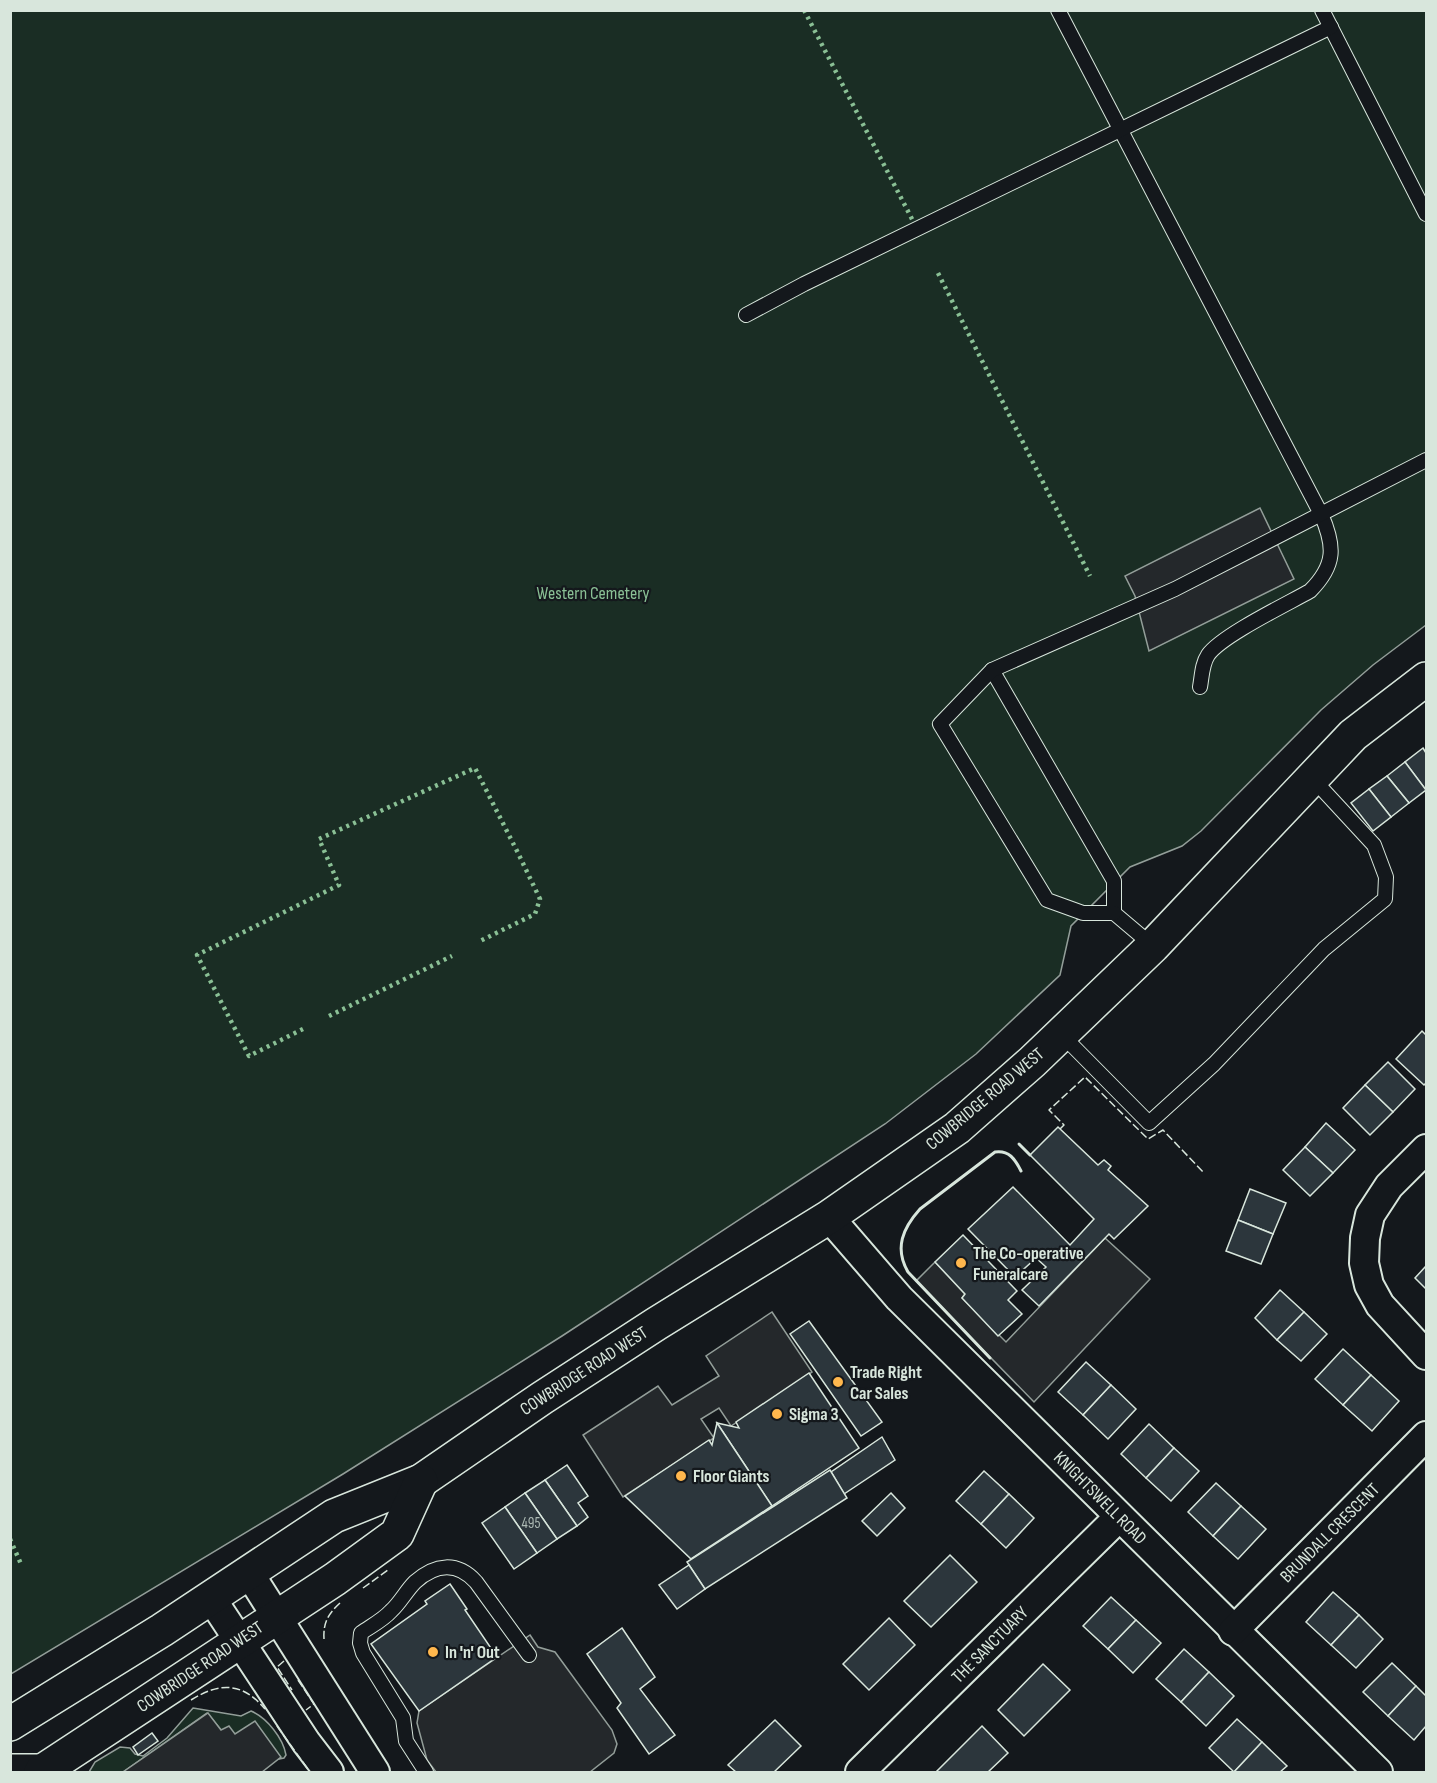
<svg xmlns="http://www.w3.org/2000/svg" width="1437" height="1783" viewBox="0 0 1437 1783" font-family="'Sofia Sans Condensed',sans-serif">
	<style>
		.green { fill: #1a2d24; stroke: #939e99; stroke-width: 1.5 }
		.parking { fill: #24282b; stroke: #939e99; stroke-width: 1.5 }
		.building { fill: #2c363c; stroke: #d8e6dc; stroke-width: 1.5 }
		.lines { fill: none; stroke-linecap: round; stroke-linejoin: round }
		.lane-casing { stroke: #d8e6dc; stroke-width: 16 }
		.street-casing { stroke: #d8e6dc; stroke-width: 32 }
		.secondary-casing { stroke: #d8e6dc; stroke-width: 36 }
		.highway-casing { stroke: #d8e6dc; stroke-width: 36 }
		.lane { stroke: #14181c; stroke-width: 14 }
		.street { stroke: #14181c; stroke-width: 28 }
		.secondary { stroke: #14181c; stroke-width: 33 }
		.highway { stroke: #14181c; stroke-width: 33 }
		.hedge { stroke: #8ac095; stroke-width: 4.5; stroke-dasharray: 3 4.5; stroke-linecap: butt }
		.fence { stroke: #d8e6dc; stroke-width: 1.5; stroke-dasharray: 8 3; stroke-linecap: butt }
		.wall { stroke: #d8e6dc; stroke-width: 3 }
		.poi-dot { fill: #ffb74d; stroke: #14181c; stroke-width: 2 }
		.labels { text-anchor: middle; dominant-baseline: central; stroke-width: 4.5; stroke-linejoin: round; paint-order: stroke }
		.number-label { font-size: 15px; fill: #adbab4 }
		.park-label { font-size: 18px; fill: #8ac095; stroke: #14181c }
		.street-label { font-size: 18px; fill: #d8e6dc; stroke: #14181c }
		.poi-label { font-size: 18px; font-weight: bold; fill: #d8e6dc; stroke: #14181c; text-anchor: start }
	</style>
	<rect width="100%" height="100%" fill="#14181c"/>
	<g class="green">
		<path d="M 11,11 L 1426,11 L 1426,625 L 1373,665 L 1321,710 L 1201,831 L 1182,846 L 1130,867 L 1071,926 L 1060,975 L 976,1054 L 885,1124 L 562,1336 L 343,1474 L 11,1674 Z"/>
		<path d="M 193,1708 L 241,1716 L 251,1711 C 267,1718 283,1738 286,1755 L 284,1758 L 279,1759 L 280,1758 L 235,1734 L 222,1731 L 207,1713 L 123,1772 L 89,1772 L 95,1762 L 120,1747 L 130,1748 L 135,1754 L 143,1756 L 167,1738 Z"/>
	</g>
	<g class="parking">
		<path d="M 1260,508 L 1294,579 L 1149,651 L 1135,596 L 1125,576 Z"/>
		<path d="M 1105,1238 L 1150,1279 L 1034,1402 L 916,1281 L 935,1262 L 965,1294 L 962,1298 L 1006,1342 Z"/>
		<path d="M 772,1312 L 812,1372 L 731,1426 L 719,1408 L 701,1419 L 714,1438 L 623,1497 L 583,1435 L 658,1386 L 672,1405 L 719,1376 L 706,1356 Z"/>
		<path d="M 530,1635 L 538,1647 L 555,1652 L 612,1730 L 617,1744 L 614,1753 L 590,1772 L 436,1772 L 427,1760 L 417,1723 L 419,1711 Z"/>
		<path d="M 208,1713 L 221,1730 L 229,1726 L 235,1734 L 255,1721 L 281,1757 L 262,1772 L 123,1772 Z"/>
	</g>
	<g class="building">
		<path d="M 1423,748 L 1426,753 L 1426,790 L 1405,762 Z"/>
		<path d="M 1405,762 L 1426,790 L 1409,803 L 1387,776 Z"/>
		<path d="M 1387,776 L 1409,803 L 1391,817 L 1369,789 Z"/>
		<path d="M 1369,789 L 1391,817 L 1373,831 L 1351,803 Z"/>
		<path d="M 1422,1031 L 1426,1035 L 1426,1083 L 1424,1085 L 1396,1059 Z"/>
		<path d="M 1388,1062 L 1415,1089 L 1393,1112 L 1365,1085 Z"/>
		<path d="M 1365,1085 L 1393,1112 L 1370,1135 L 1343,1108 Z"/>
		<path d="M 1326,1123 L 1355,1150 L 1333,1173 L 1305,1147 Z"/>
		<path d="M 1058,1127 L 1098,1165 L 1104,1160 L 1111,1166 L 1108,1170 L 1148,1206 L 1114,1239 L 1109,1234 L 1039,1306 L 1022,1290 L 1046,1267 L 1036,1258 L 1015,1277 L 968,1229 L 1013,1187 L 1070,1245 L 1094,1219 L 1030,1155 Z"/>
		<path d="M 1305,1147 L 1333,1173 L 1310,1196 L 1283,1170 Z"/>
		<path d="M 1250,1189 L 1286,1203 L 1273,1234 L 1238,1220 Z"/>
		<path d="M 1238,1220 L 1273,1234 L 1261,1264 L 1226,1251 Z"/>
		<path d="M 963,1235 L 1017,1291 L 1008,1300 L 1022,1314 L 998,1336 L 962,1298 L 965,1294 L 935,1262 Z"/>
		<path d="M 1426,1266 L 1426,1289 L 1415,1278 Z"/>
		<path d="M 1280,1290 L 1304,1312 L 1277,1340 L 1255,1318 Z"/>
		<path d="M 1304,1312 L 1327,1334 L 1301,1361 L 1277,1340 Z"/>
		<path d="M 809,1321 L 882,1422 L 861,1436 L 790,1334 Z"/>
		<path d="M 1343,1349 L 1371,1375 L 1343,1405 L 1315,1379 Z"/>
		<path d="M 1086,1362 L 1111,1385 L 1083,1415 L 1058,1392 Z"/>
		<path d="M 809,1373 L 859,1448 L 772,1506 L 717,1423 L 739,1428 L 736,1422 Z"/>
		<path d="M 1371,1375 L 1399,1401 L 1372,1431 L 1343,1405 Z"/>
		<path d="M 1111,1385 L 1136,1409 L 1108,1439 L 1083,1415 Z"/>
		<path d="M 717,1423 L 772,1506 L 691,1559 L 625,1496 L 709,1440 L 712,1445 Z"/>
		<path d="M 1149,1424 L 1174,1448 L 1146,1478 L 1121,1454 Z"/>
		<path d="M 882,1437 L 895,1460 L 844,1494 L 831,1472 Z"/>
		<path d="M 1174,1448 L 1199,1471 L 1171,1501 L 1146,1478 Z"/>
		<path d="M 567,1465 L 588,1496 L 578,1503 L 588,1517 L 577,1526 L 545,1480 Z"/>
		<path d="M 830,1470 L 847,1498 L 705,1589 L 687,1562 Z"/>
		<path d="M 984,1471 L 1009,1494 L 981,1524 L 956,1501 Z"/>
		<path d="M 545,1480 L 577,1526 L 557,1539 L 525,1493 Z"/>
		<path d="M 1216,1483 L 1241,1506 L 1213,1536 L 1188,1512 Z"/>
		<path d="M 525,1493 L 557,1539 L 537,1553 L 505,1507 Z"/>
		<path d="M 891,1493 L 905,1508 L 877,1536 L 862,1521 Z"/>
		<path d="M 1009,1494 L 1034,1518 L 1006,1548 L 981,1524 Z"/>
		<path d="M 1241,1506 L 1266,1529 L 1238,1559 L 1213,1536 Z"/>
		<path d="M 505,1507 L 537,1553 L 514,1569 L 482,1523 Z"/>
		<path d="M 950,1555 L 977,1582 L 931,1627 L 904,1601 Z"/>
		<path d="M 689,1565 L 705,1589 L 677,1609 L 659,1585 Z"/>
		<path d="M 450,1584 L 467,1609 L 465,1610 L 497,1657 L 419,1711 L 371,1644 L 427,1604 L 425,1601 Z"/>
		<path d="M 1333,1592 L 1359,1615 L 1331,1645 L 1306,1622 Z"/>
		<path d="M 1111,1597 L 1136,1620 L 1108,1649 L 1083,1626 Z"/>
		<path d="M 1359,1615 L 1383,1639 L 1356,1668 L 1331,1645 Z"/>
		<path d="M 889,1618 L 915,1645 L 869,1690 L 843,1664 Z"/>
		<path d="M 1136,1620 L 1161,1643 L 1133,1673 L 1108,1649 Z"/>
		<path d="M 622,1628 L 655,1677 L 640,1689 L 675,1735 L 649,1754 L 617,1708 L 621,1703 L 587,1654 Z"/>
		<path d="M 1184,1649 L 1209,1672 L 1181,1702 L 1156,1679 Z"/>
		<path d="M 1392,1663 L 1416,1686 L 1388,1716 L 1363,1692 Z"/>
		<path d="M 1043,1664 L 1070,1690 L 1024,1736 L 998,1710 Z"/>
		<path d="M 1209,1672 L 1234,1696 L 1206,1726 L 1181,1702 Z"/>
		<path d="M 1416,1686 L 1426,1696 L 1426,1726 L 1414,1740 L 1388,1716 Z"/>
		<path d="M 1237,1719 L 1262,1742 L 1234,1772 L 1209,1748 Z"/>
		<path d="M 775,1720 L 801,1746 L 774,1772 L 736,1772 L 728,1765 Z"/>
		<path d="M 982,1726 L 1008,1753 L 988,1772 L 936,1772 Z"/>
		<path d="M 152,1733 L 158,1741 L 138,1755 L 133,1747 Z"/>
		<path d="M 1262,1742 L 1287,1766 L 1280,1772 L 1234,1772 Z"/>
	</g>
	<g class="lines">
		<defs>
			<g id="lane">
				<path d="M 1058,10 L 1321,514 C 1335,546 1336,565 1310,591 C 1287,604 1221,636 1208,655 C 1202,664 1202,676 1200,687"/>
				<path d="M 1322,10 L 1426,214"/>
				<path d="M 746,315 L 804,284 L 1331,27"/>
				<path d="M 992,670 L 1114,881 L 1114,913 L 1153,946"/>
				<path d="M 1114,913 L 1083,913 L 1047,900 L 940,724 L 992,670 L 1175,589 L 1426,460"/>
				<path d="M 1061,1034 L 1149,1123 L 1214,1064 L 1324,949 L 1385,899 L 1386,877 L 1374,845 L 1312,778"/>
				<path d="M 426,1772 L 406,1741 L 403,1718 L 363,1653 L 360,1643 L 361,1633 C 371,1626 383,1620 391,1611 C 400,1603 406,1591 415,1582 C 435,1564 457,1561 476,1582 L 529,1655"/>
			</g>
			<g id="street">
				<path d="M 1426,1149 L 1389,1186 L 1370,1215 L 1365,1238 L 1364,1263 L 1369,1285 L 1380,1305 L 1426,1355"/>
				<path d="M 829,1217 L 899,1298 L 1378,1772"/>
				<path d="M 249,1573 L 375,1772"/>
				<path d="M 211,1598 L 306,1742 L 329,1772"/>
				<path d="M 1233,1631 L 1426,1436"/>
				<path d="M 860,1772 L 1119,1517"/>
			</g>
			<path id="secondary" d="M 10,1771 L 43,1771"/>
			<g id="highway">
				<path d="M 10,1724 L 162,1630 L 334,1516 L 421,1481 L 542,1398 L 656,1324 L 829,1217 L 957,1128 L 1032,1062 L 1153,946 L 1353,735 L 1426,679"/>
				<path d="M 41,1772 L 335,1579 L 397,1534 L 421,1481"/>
			</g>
		</defs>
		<use href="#lane" class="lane-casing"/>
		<use href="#street" class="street-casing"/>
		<use href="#secondary" class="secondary-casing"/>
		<use href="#highway" class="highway-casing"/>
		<use href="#lane" class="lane"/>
		<use href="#street" class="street"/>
		<use href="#secondary" class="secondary"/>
		<use href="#highway" class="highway"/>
		<g class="hedge">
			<path d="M 804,10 L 913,221"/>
			<path d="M 938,273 L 1090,576"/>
			<path d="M 329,1016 L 452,956"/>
			<path d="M 303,1029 L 249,1056 L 197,955 L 339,885 L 319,839 L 475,768 L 518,853 L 540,899 L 535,914 L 478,942"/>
			<path d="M 10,1539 L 21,1564"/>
		</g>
		<g class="fence">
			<path d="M 1060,1129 L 1064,1125 L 1049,1110 L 1085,1077 L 1148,1139 L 1163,1130 L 1203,1172"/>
			<path d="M 363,1588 L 388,1570"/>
			<path d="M 324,1639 C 323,1623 328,1614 340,1603"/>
			<path d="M 284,1661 L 277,1667 L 292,1690"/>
			<path d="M 298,1680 L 314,1704 L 306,1710"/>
			<path d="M 191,1700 C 220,1682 242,1682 265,1709"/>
			<path d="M 277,1726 L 310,1772"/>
		</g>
		<g class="wall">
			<path d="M 1019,1144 L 1030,1155"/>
			<path d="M 990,1358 L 908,1272 C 894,1248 903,1228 920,1209 L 995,1152 C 1009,1150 1015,1159 1021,1171"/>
		</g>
	</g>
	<g class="poi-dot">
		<circle cx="961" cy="1263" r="6"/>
		<circle cx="838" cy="1382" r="6"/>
		<circle cx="777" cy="1414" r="6"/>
		<circle cx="681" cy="1476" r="6"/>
		<circle cx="433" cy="1652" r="6"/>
	</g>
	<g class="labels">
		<g class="number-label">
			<text x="531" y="1523">495</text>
		</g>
		<g class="park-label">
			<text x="593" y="593">Western Cemetery</text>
		</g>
		<g class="street-label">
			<text transform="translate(985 1099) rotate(-40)">COWBRIDGE ROAD WEST</text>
			<text transform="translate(584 1371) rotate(-33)">COWBRIDGE ROAD WEST</text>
			<text transform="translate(1100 1498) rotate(45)">KNIGHTSWELL ROAD</text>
			<text transform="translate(1330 1533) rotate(-45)">BRUNDALL CRESCENT</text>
			<text transform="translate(990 1645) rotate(-45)">THE SANCTUARY</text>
			<text transform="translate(200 1667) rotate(-34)">COWBRIDGE ROAD WEST</text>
		</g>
		<g class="poi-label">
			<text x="973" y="1253">The Co-operative<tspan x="973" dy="21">Funeralcare</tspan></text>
			<text x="850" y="1372">Trade Right<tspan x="850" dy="21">Car Sales</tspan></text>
			<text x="789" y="1414">Sigma 3</text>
			<text x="693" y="1476">Floor Giants</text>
			<text x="445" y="1652">In 'n' Out</text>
		</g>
	</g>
	<rect width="1437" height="1783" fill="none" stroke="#d8e6dc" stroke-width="24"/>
</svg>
